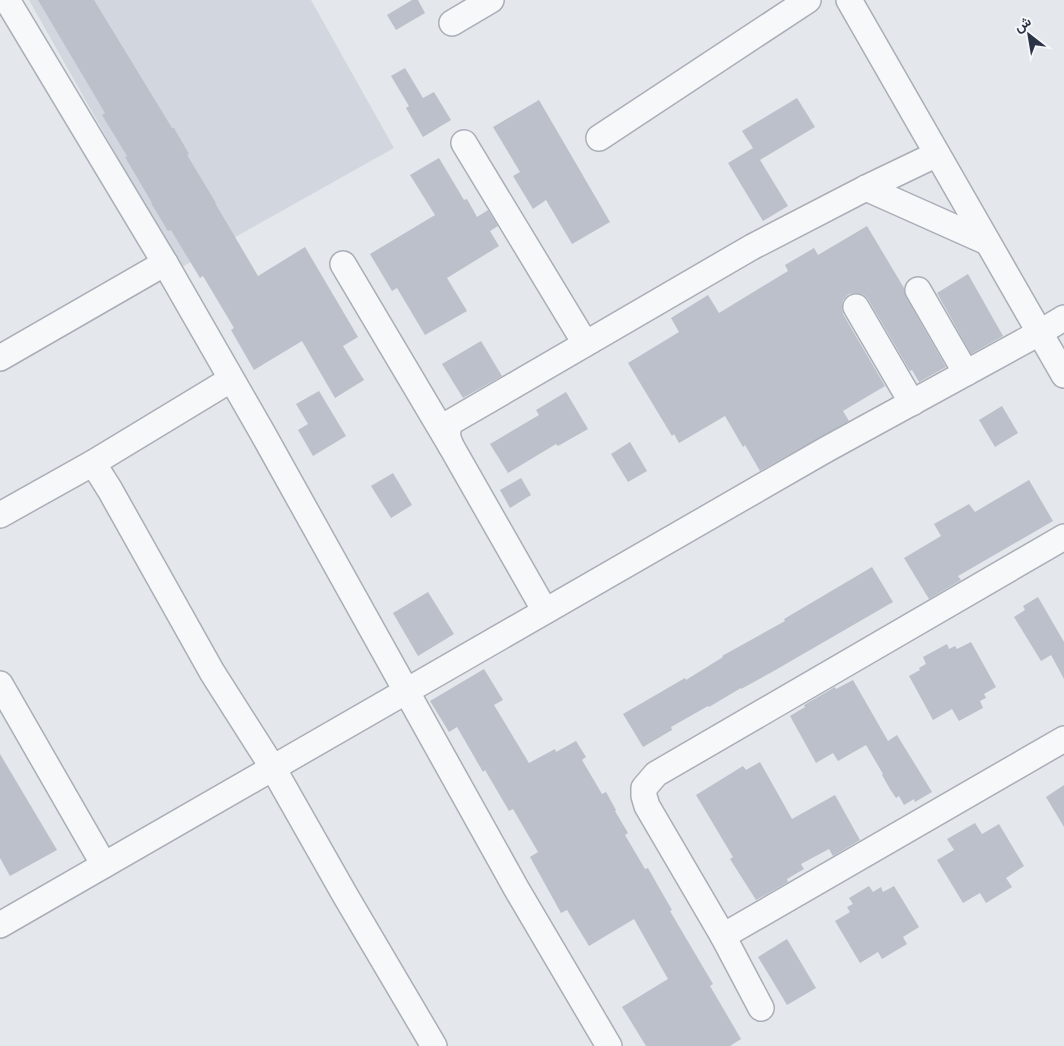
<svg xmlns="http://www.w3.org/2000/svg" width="1064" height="1046" viewBox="0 0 1064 1046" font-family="'Archivo Narrow',Vazirmatn,sans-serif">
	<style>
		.built { fill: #d2d6de }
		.building { fill: #bbc0ca }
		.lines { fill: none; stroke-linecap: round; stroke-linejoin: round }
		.minor-casing { stroke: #a9aeb7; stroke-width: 28 }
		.minor { stroke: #f7f8fa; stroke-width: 25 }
	</style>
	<rect width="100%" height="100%" fill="#e4e7ec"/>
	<path class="built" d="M 29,0 L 311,0 L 394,148 L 180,268 Z"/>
	<g class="building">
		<path d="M 38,0 L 94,0 L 172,128 L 174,128 L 189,154 L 187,155 L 216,203 L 215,203 L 258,276 L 305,247 L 358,337 L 343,346 L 364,380 L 335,398 L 302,341 L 254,370 L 231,330 L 234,328 L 203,276 L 200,278 L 171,230 L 168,231 L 151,203 L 152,203 L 125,157 L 127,156 L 102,115 L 105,113 Z"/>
		<path d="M 412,0 L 418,0 L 425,13 L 396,30 L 387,15 Z"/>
		<path d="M 405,68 L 423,98 L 434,92 L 451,120 L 423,137 L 406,108 L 409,106 L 391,76 Z"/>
		<path d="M 797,98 L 815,127 L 760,160 L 788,206 L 763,221 L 728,163 L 753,148 L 742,131 Z"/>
		<path d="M 539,100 L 610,222 L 572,244 L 546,200 L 533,209 L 513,176 L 520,172 L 493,127 Z"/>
		<path d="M 439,158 L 464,200 L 467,199 L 477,217 L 488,210 L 498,226 L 490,231 L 499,246 L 447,278 L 467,311 L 425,335 L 397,288 L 392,291 L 370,254 L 435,215 L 410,175 Z"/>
		<path d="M 867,226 L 904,288 L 906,297 L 946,367 L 919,382 L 912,370 L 910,371 L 868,299 L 864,295 L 856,293 L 849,294 L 843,300 L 842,308 L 843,314 L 885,386 L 843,411 L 849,421 L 760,471 L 745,445 L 743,447 L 725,416 L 679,443 L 674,434 L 672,436 L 628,363 L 679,332 L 671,318 L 708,295 L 719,313 L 788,271 L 785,265 L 814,248 L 818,255 Z"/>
		<path d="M 968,274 L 1003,336 L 971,354 L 937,293 Z"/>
		<path d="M 481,341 L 502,376 L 463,398 L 442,364 Z"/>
		<path d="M 319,391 L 346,436 L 313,456 L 298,430 L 308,424 L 296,404 Z"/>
		<path d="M 566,392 L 588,429 L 558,446 L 556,444 L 508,473 L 490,444 L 539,415 L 536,410 Z"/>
		<path d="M 1002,406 L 1018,433 L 995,447 L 979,420 Z"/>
		<path d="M 630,442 L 647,471 L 628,482 L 611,454 Z"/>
		<path d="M 393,473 L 412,505 L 391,518 L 371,486 Z"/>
		<path d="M 521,478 L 531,495 L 510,508 L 500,490 Z"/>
		<path d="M 1029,480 L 1053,521 L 958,576 L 961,580 L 929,599 L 904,558 L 941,536 L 934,524 L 969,504 L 975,512 Z"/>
		<path d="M 872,567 L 893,602 L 772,672 L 741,689 L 741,688 L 709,707 L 708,706 L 671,727 L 672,730 L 643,747 L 623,714 L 685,678 L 686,680 L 723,657 L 722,656 L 785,621 L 784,619 Z"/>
		<path d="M 428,592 L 454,634 L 418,656 L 393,613 Z"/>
		<path d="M 1038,597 L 1064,642 L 1064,679 L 1051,655 L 1041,661 L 1014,617 L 1025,610 L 1023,606 Z"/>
		<path d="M 971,642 L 996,687 L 984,694 L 986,698 L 980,701 L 983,708 L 959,721 L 952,709 L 933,720 L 909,676 L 920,670 L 919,668 L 926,664 L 923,657 L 947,644 L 949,649 L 955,646 L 957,649 Z"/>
		<path d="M 484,669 L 503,700 L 494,705 L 529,763 L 555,749 L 556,752 L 576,741 L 586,757 L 582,760 L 602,794 L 606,792 L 616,810 L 615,811 L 628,833 L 625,835 L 645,869 L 648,868 L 657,884 L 672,910 L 670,911 L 713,984 L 710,986 L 741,1039 L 730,1046 L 646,1046 L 622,1007 L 668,979 L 634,919 L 589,946 L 567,910 L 561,913 L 530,857 L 538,852 L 513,809 L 509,811 L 485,770 L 483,772 L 457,727 L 449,732 L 430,701 Z"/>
		<path d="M 853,680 L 888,741 L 897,735 L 932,792 L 915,802 L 914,799 L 904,805 L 899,796 L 896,798 L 890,789 L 882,775 L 883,774 L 866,745 L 838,761 L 833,753 L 816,763 L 790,716 L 805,707 L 804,705 L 835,687 L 836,689 Z"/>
		<path d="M 0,754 L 57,850 L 10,876 L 0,858 Z"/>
		<path d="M 760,762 L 792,819 L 835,795 L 860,840 L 833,856 L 829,849 L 801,864 L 804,869 L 787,879 L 788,882 L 756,900 L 730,859 L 733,857 L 696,795 L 743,766 L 746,770 Z"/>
		<path d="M 1064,785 L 1064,827 L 1046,797 Z"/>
		<path d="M 975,823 L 982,834 L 999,824 L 1024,866 L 1006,878 L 1012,887 L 986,903 L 980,893 L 963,903 L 937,860 L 954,850 L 947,839 Z"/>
		<path d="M 869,886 L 873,892 L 881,887 L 883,892 L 894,886 L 919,927 L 903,937 L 907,944 L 882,959 L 878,952 L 860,963 L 835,921 L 850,912 L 847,907 L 853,904 L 849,898 Z"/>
		<path d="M 787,939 L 816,988 L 787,1005 L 758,957 Z"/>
	</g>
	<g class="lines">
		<defs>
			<g id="minor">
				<path d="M 7,0 L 165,263 L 262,432 L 516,888 L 609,1046"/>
				<path d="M 849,0 L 1064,375"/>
				<path d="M 452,23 L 491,0"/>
				<path d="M 599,138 L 808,0"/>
				<path d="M 464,143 L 585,343"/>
				<path d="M 866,188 L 987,242"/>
				<path d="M 343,264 L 451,446"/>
				<path d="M 918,290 L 966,373"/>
				<path d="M 856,307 L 912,403"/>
				<path d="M 0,358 L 165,263"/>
				<path d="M 93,463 L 110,490 L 212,672 L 273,768 L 345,895 L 434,1046"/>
				<path d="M 0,515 L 93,463 L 230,380"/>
				<path d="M 545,611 L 451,446 C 447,437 446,431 451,422 L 752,247 L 866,188 L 937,154"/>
				<path d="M 0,684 L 104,865"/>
				<path d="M 0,925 L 827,449 L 1039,333 L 1064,318"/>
				<path d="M 723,936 L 1064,739"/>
				<path d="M 761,1008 L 723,936 L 647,806 L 644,796 L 644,788 L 656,774 L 1064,537"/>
			</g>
		</defs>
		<use href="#minor" class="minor-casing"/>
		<use href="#minor" class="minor"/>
	</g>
	<g transform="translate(1029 35) rotate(329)" stroke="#f4f6f9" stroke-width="4" paint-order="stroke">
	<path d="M0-4L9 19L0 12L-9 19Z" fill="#2b3445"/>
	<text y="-8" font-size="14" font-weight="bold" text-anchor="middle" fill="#2b3445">ش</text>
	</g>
</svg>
